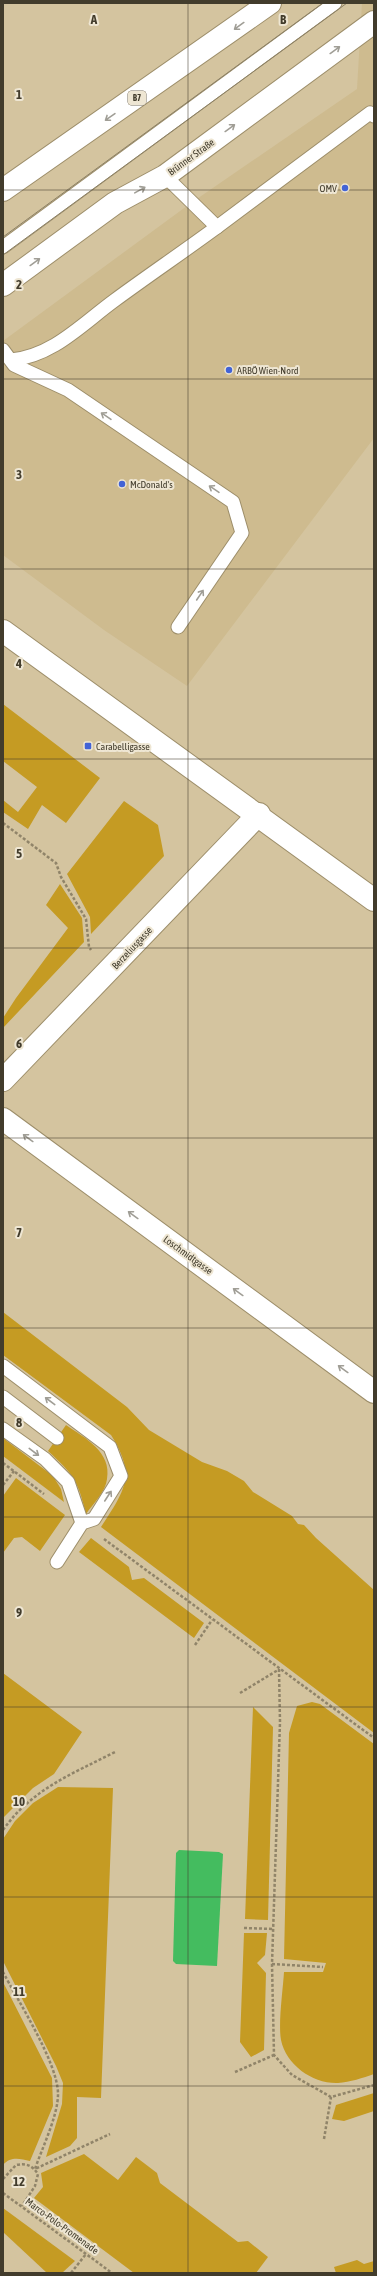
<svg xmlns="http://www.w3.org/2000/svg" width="377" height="2276" viewBox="0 0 377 2276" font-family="'Asap Condensed',sans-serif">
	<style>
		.built { fill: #cebb8f }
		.green { fill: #c59b23 }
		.water { fill: #44bc5f }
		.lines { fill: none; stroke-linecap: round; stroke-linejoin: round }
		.service-casing { stroke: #9d8e6a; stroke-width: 15 }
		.minor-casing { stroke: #9d8e6a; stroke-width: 24 }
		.primary-casing { stroke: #9d8e6a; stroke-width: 24 }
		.path { stroke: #908469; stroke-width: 2.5; stroke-dasharray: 3 2; stroke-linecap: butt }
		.service { stroke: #fff; stroke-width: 13 }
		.minor { stroke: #fff; stroke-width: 22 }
		.primary { stroke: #fff; stroke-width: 22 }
		.tram { stroke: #8c8166; stroke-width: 1 }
		.oneway { stroke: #a09e96 }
		.grid { fill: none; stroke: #423c2c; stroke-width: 1; stroke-opacity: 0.55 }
		.poi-dot { fill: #4263d6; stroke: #eee6d3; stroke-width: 1.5 }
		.labels { text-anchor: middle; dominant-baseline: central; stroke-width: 4; stroke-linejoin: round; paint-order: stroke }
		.shield { fill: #eee6d3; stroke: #766f5e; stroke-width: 1 }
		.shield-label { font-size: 9px; font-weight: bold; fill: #423c2c }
		.street-label { font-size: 10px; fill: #423c2c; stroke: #eee6d3 }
		.poi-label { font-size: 10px; fill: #423c2c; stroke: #eee6d3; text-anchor: start }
		.grid-label { font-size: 13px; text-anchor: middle; font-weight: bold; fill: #423c2c; stroke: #eee6d3; stroke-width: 4; stroke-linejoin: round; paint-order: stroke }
	</style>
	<rect width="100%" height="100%" fill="#d4c49f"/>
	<path class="built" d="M 362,3 L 374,3 L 374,438 L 187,686 L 104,630 L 3,555 L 3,341 L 191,203 L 357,89 Z"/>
	<g class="green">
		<path d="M 3,704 L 100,778 L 66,823 L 42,805 L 28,829 L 3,812 L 3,800 L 18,812 L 37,787 L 3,761 Z"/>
		<path d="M 124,801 L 158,825 L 164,856 L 91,934 L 90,917 L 67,874 Z"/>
		<path d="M 60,884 L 82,918 L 84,942 L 3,1028 L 3,1018 L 16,998 L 68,928 L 46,905 Z"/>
		<path d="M 3,1312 L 127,1407 L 149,1430 L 202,1462 L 227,1471 L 244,1481 L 253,1492 L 292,1516 L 298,1524 L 304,1525 L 316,1538 L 374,1590 L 374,1733 L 101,1527 C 124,1491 137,1476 111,1435 L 3,1355 Z"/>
		<path d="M 66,1425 C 85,1438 112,1452 107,1479 C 106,1491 93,1504 86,1514 C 78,1480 73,1474 48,1451 Z"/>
		<path d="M 3,1438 L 53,1476 L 61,1489 L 64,1502 L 3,1456 Z"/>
		<path d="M 16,1478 L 65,1515 L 40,1551 L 22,1537 L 14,1538 L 3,1553 L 3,1496 Z"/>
		<path d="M 91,1538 L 129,1567 L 132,1580 L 144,1578 L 204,1623 L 194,1638 L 79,1552 Z"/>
		<path d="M 3,1673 L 82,1732 L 54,1774 L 33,1788 L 3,1818 Z"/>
		<path d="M 312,1702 L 320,1704 L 374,1744 L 374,2074 C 363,2078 350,2082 338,2083 C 313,2084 286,2065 281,2040 C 278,2024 283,1989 284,1972 L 323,1972 L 326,1963 L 284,1959 L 289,1733 L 297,1706 Z"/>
		<path d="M 253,1707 L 273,1727 L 268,1920 L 245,1919 Z"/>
		<path d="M 58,1787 L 113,1788 L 101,2098 L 77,2097 L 77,2138 L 70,2146 L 46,2157 L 62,2104 L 63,2083 L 56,2066 L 3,1961 L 3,1839 L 15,1821 L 33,1803 Z"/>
		<path d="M 244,1933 L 267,1933 L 265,1955 L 257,1963 L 266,1973 L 264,2050 L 251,2057 L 240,2042 Z"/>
		<path d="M 3,1982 L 52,2078 L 53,2106 L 30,2161 C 20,2159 11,2156 3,2165 Z"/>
		<path d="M 374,2093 L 374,2111 L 344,2121 L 332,2119 L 336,2105 Z"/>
		<path d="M 84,2154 L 118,2180 L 136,2157 L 157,2173 L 160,2183 L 238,2242 L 248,2241 L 268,2257 L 256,2273 L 134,2273 L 34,2198 L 43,2187 L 41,2173 Z"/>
		<path d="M 3,2208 L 75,2261 L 62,2273 L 47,2273 L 3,2232 Z"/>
		<path d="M 357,2260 L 364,2264 L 374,2261 L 374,2273 L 336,2273 L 334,2267 Z"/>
	</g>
	<path class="water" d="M 179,1850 L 219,1852 L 223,1854 L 217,1966 L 176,1964 L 173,1961 L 176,1853 Z"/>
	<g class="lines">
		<defs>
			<g id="service">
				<path d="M 165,176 L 217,227 L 370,113 L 374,116"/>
				<path d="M 3,247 L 335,3"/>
				<path d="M 3,350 L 14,365 L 68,390 L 233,502 L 242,533 L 178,627"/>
				<path d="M 11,360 C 53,356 82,324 115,300 C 149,275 183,252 217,227"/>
				<path d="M 3,1366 L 110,1447 L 121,1476 L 94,1519 L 82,1523 L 57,1562"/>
				<path d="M 3,1397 L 57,1438"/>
				<path d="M 3,1429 L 45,1459 L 68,1482 L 82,1523"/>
			</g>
			<g id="minor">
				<path d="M 3,631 L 374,900"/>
				<path d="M 3,1080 L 259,814"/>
				<path d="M 3,1119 L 374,1392"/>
			</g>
			<g id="primary">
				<path d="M 3,190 L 270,3"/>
				<path d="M 3,285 L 115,203 L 165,176 L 374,22"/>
			</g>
		</defs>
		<use href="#service" class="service-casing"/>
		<use href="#minor" class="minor-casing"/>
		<use href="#primary" class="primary-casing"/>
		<g class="path">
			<path d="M 3,823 L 56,863 L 61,877 L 86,919 L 89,947 L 91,950"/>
			<path d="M 3,1463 L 44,1494"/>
			<path d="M 3,1485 L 14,1471"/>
			<path d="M 104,1539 L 374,1738"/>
			<path d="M 195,1645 L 212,1620"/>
			<path d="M 279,1669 L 280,1722 L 272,1964 L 274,2055 L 292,2075 L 331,2097 L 374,2085"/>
			<path d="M 240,1693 L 278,1670"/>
			<path d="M 3,1830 C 32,1789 72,1774 115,1752"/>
			<path d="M 244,1928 L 273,1929"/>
			<path d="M 272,1964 L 323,1967"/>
			<path d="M 3,1972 C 18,2001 58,2063 58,2094 C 58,2116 42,2148 35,2169 L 110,2134"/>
			<path d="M 235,2072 L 274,2055"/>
			<path d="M 324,2139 L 331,2097"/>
			<path d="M 3,2179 L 16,2165 C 26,2163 32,2165 38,2174 L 35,2186 L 22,2206"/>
			<path d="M 3,2193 L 112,2273"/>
			<path d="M 71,2273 L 86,2254"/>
		</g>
		<use href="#service" class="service"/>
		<use href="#minor" class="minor"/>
		<use href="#primary" class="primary"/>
		<g class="tram">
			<path d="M 3,237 L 323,3"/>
			<path d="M 3,255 L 347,3"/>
		</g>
	</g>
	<defs><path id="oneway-shaft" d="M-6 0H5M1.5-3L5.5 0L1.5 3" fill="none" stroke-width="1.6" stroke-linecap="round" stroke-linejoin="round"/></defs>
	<g class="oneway">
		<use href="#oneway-shaft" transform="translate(239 26) rotate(144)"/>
		<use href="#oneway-shaft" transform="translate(335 50) rotate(-36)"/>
		<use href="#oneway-shaft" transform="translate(110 117) rotate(145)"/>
		<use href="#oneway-shaft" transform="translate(230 128) rotate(-36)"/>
		<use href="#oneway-shaft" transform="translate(140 190) rotate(-29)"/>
		<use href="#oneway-shaft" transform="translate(35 262) rotate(-36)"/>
		<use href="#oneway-shaft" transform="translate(106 416) rotate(-146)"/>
		<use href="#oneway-shaft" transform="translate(214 489) rotate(-146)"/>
		<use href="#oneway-shaft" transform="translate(200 595) rotate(-56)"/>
		<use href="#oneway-shaft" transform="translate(28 1138) rotate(-144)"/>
		<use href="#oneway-shaft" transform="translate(133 1215) rotate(-144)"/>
		<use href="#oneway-shaft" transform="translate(238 1292) rotate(-144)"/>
		<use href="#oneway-shaft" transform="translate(343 1369) rotate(-144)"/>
		<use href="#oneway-shaft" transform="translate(50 1401) rotate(-143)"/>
		<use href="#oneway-shaft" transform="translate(34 1452) rotate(37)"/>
		<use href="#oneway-shaft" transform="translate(108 1496) rotate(-57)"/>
	</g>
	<path class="grid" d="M 188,3 L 188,2273M 3,190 L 374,190M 3,379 L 374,379M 3,569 L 374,569M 3,759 L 374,759M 3,948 L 374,948M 3,1138 L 374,1138M 3,1328 L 374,1328M 3,1517 L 374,1517M 3,1707 L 374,1707M 3,1897 L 374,1897M 3,2086 L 374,2086"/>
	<g class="poi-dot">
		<circle cx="345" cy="188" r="4"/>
		<circle cx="229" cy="370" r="4"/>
		<circle cx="122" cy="484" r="4"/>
		<rect x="84" y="742" width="8" height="8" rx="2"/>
	</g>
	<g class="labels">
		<rect class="shield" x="128" y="91" width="18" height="14" rx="3"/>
		<g class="shield-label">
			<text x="137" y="98">B7</text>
		</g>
		<g class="street-label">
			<text transform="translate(191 157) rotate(-36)">Brünner Straße</text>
			<text transform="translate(132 948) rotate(-47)">Berzeliusgasse</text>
			<text transform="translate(188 1255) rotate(36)">Loschmidtgasse</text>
			<text transform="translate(62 2226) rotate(36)">Marco-Polo-Promenade</text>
		</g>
		<g class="poi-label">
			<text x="337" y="188" text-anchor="end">OMV</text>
			<text x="237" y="370">ARBÖ Wien-Nord</text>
			<text x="130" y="484">McDonald's</text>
			<text x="96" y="746">Carabelligasse</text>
		</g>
	</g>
	<g class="grid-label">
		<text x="94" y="24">A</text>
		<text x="283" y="24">B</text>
		<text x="19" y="99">1</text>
		<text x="19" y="289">2</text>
		<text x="19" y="479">3</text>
		<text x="19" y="668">4</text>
		<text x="19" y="858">5</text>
		<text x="19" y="1048">6</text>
		<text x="19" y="1237">7</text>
		<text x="19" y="1427">8</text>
		<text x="19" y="1617">9</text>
		<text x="19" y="1806">10</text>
		<text x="19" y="1996">11</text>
		<text x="19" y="2186">12</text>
	</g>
	<rect width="377" height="2276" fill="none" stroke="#423c2c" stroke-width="8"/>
</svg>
